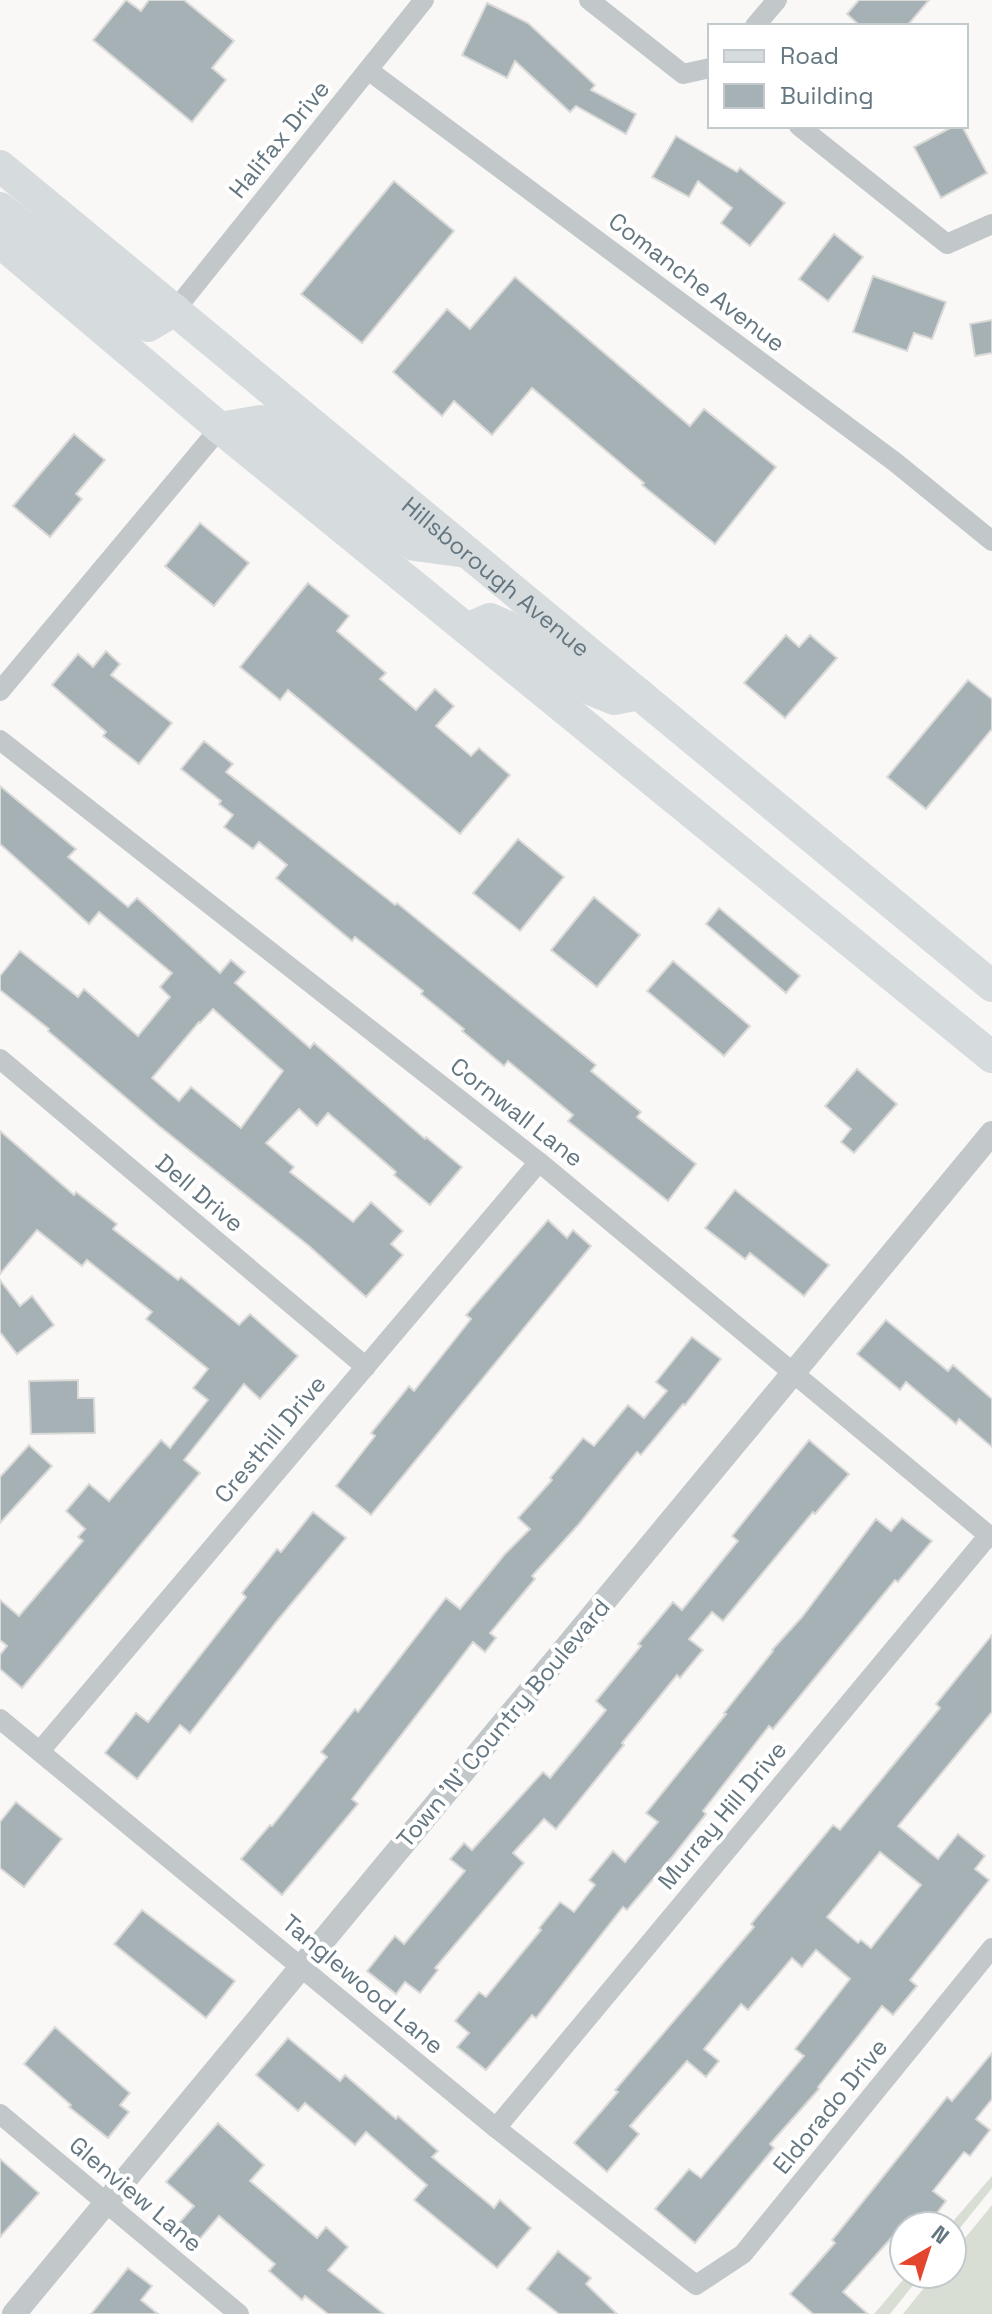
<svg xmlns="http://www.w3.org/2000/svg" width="992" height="2314" viewBox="0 0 992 2314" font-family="'Space Grotesk',sans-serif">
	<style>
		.green { fill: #d9ded5 }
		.building { fill: #a6b1b5; stroke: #dadad8; stroke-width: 2; fill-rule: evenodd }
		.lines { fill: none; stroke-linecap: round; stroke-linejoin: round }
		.minor { stroke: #c2c7ca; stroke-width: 20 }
		.tertiary { stroke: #c2c7ca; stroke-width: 24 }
		.primary { stroke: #d6dbde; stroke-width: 32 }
		.labels { text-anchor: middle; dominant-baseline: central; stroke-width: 8; stroke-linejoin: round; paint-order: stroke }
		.street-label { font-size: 24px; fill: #647781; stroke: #fff }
	</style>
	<rect width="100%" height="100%" fill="#f9f8f6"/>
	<g class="green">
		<path d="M 992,2176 L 992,2188 L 952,2238 L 952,2226 L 949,2226 Z"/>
		<path d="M 992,2205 L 992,2314 L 903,2314 L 935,2274 L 952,2274 L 952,2254 Z"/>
		<path d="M 908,2274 L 922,2274 L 890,2314 L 874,2314 Z"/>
	</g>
	<g class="building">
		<path d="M 126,0 L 141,11 L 149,0 L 184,0 L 234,41 L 212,68 L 226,80 L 192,122 L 93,40 Z"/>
		<path d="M 859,0 L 929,0 L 907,26 L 860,26 L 847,14 Z"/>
		<path d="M 487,3 L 528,23 L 595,85 L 591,90 L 636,114 L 626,134 L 576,106 L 570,112 L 515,61 L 507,78 L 462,55 Z"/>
		<path d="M 954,126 L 962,126 L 987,173 L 941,198 L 914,147 Z"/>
		<path d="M 676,136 L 737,172 L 740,168 L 785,203 L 750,246 L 721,223 L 732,208 L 698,181 L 689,197 L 652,177 Z"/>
		<path d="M 394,181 L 454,231 L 362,343 L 301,294 Z"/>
		<path d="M 834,234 L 863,257 L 828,301 L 799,279 Z"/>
		<path d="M 873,276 L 946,302 L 932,339 L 914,333 L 907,351 L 853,332 Z"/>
		<path d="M 515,277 L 690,426 L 704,409 L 776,467 L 715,544 L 642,485 L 644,483 L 532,388 L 492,435 L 454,401 L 442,416 L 393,372 L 447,309 L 470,329 Z"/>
		<path d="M 992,320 L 992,353 L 975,356 L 970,324 Z"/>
		<path d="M 74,434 L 105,460 L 76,494 L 82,499 L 50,537 L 13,506 Z"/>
		<path d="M 200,523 L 249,563 L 214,606 L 165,566 Z"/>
		<path d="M 308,583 L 349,616 L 337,631 L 386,673 L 380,679 L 416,710 L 435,689 L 454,706 L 436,726 L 471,756 L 479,748 L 510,775 L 460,834 L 288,690 L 280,700 L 240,667 Z"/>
		<path d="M 786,635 L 799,647 L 810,635 L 837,658 L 785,718 L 744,683 Z"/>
		<path d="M 106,651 L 120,664 L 111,675 L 172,723 L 139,764 L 103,736 L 106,732 L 52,685 L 78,654 L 93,667 Z"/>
		<path d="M 968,680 L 992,699 L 992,729 L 926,809 L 887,777 Z"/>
		<path d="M 204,741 L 233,764 L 226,772 L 395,905 L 397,903 L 596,1065 L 591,1071 L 641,1112 L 637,1117 L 696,1164 L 668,1201 L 568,1121 L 573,1115 L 508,1061 L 504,1066 L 462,1031 L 464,1029 L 421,994 L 423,991 L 355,937 L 352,941 L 276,878 L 287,865 L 259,842 L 253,849 L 224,827 L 233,815 L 219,804 L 221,801 L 181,769 Z"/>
		<path d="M 0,786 L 76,849 L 68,857 L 128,907 L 137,898 L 220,973 L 231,960 L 245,972 L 235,983 L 310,1048 L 314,1043 L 425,1139 L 426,1137 L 462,1167 L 430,1205 L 394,1175 L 396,1172 L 328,1113 L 317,1126 L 299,1109 L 266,1143 L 294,1167 L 290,1172 L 353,1222 L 371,1202 L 403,1231 L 391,1244 L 403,1255 L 366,1297 L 309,1246 L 159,1126 L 48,1031 L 49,1029 L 0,990 L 0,976 L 20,951 L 78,997 L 84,989 L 138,1036 L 170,997 L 160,987 L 172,973 L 99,912 L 89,924 L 0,844 ZM 213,1009 L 283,1071 L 241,1128 L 191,1087 L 179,1101 L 152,1078 L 199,1022 L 200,1023 Z"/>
		<path d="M 518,839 L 564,877 L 520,931 L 473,893 Z"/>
		<path d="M 594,897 L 640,935 L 597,987 L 551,950 Z"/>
		<path d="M 719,908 L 800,976 L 786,993 L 706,924 Z"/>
		<path d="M 673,961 L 750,1026 L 724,1056 L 647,991 Z"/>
		<path d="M 857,1069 L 897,1104 L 854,1153 L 841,1142 L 851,1129 L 825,1106 Z"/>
		<path d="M 0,1131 L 74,1195 L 76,1192 L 117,1224 L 113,1229 L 178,1280 L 181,1277 L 239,1325 L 250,1314 L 298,1356 L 260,1399 L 244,1384 L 184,1460 L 200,1473 L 22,1688 L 0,1669 L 0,1655 L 7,1646 L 0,1640 L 0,1600 L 19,1616 L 83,1541 L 78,1537 L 85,1529 L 66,1511 L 89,1484 L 109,1501 L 161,1440 L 170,1448 L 208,1400 L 193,1388 L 208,1369 L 146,1319 L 152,1312 L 87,1260 L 82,1266 L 37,1230 L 0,1274 Z"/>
		<path d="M 735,1190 L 829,1265 L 804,1296 L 750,1253 L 745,1259 L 705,1228 Z"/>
		<path d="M 548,1220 L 567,1238 L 573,1230 L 591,1246 L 371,1515 L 336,1486 L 375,1436 L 371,1433 L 409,1386 L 414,1391 L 471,1319 L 466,1315 Z"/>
		<path d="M 0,1280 L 20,1306 L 32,1296 L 54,1325 L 17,1354 L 0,1332 Z"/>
		<path d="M 886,1320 L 948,1371 L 953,1365 L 992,1399 L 992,1447 L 959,1419 L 956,1424 L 906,1382 L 900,1390 L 857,1354 Z"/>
		<path d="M 692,1337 L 721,1359 L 685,1405 L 683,1404 L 641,1455 L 637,1452 L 579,1524 L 532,1576 L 535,1579 L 490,1633 L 496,1638 L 485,1652 L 473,1642 L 352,1799 L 358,1804 L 282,1895 L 241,1859 L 270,1825 L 272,1826 L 327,1757 L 321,1752 L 355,1709 L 358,1712 L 446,1598 L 460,1609 L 505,1554 L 530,1529 L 518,1518 L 552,1480 L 550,1478 L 583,1438 L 594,1446 L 628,1405 L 644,1418 L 667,1391 L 656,1382 Z"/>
		<path d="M 78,1380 L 78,1398 L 94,1398 L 95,1433 L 31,1434 L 29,1381 Z"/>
		<path d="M 809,1440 L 849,1474 L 815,1514 L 813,1512 L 723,1621 L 712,1612 L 689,1639 L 703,1650 L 680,1678 L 677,1675 L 622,1743 L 624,1745 L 556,1829 L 544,1819 L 513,1853 L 524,1863 L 435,1968 L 438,1970 L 420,1993 L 405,1982 L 396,1994 L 367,1971 L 395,1936 L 404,1944 L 465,1871 L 450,1859 L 464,1843 L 472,1850 L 543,1772 L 550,1778 L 606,1710 L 596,1701 L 641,1646 L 638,1644 L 673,1602 L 682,1610 L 738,1541 L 732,1536 Z"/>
		<path d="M 29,1445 L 52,1466 L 0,1523 L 0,1477 Z"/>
		<path d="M 313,1512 L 346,1538 L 277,1621 L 190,1733 L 180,1725 L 137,1779 L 105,1753 L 136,1713 L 148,1722 L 246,1597 L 242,1593 L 277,1549 L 281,1552 Z"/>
		<path d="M 902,1518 L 932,1541 L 898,1582 L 895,1580 L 773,1729 L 769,1726 L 703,1811 L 706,1814 L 672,1857 L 627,1910 L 623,1907 L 536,2018 L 532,2015 L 486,2070 L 457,2047 L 469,2033 L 455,2021 L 479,1992 L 486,1997 L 541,1930 L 539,1928 L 560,1902 L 574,1912 L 595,1885 L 589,1880 L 613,1851 L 625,1862 L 658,1822 L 646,1813 L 726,1714 L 724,1713 L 773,1651 L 772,1650 L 802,1617 L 876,1519 L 891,1531 Z"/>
		<path d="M 992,1635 L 992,1712 L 898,1826 L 938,1859 L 958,1834 L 985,1856 L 975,1869 L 989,1880 L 910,1980 L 917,1986 L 893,2015 L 882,2006 L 818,2087 L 819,2089 L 770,2144 L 774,2148 L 695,2243 L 655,2209 L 689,2169 L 701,2178 L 804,2056 L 795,2049 L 850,1979 L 816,1950 L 802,1967 L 792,1958 L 748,2010 L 741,2004 L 704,2049 L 719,2061 L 706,2077 L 687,2061 L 630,2126 L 639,2134 L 607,2172 L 574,2143 L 618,2092 L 615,2090 L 754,1927 L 751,1924 L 833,1825 L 840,1830 L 894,1764 L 940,1708 L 936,1704 ZM 880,1852 L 921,1885 L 871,1948 L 861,1940 L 858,1943 L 827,1917 Z"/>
		<path d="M 16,1802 L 62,1839 L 24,1887 L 0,1868 L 0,1822 Z"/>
		<path d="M 142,1910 L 235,1981 L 206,2018 L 114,1944 Z"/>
		<path d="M 55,2027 L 130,2093 L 120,2105 L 129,2112 L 108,2138 L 69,2107 L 71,2105 L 24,2064 Z"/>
		<path d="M 288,2038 L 340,2081 L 345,2075 L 396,2119 L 398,2116 L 438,2151 L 432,2157 L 494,2208 L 500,2200 L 531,2228 L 497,2268 L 414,2200 L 427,2185 L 366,2132 L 355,2145 L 305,2103 L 298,2111 L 256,2075 Z"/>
		<path d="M 992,2053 L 992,2099 L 976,2119 L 990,2130 L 970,2156 L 964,2152 L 933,2191 L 946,2201 L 927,2226 L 921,2226 L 910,2217 L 843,2292 L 868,2314 L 813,2314 L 790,2294 L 835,2243 L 832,2240 L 947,2097 L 952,2101 Z"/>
		<path d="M 218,2123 L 264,2165 L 250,2181 L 317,2238 L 326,2227 L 348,2247 L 328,2270 L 384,2314 L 328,2314 L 305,2296 L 302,2300 L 269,2271 L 275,2264 L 219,2216 L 198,2241 L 179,2223 L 194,2206 L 166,2182 Z"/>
		<path d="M 0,2159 L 39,2193 L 0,2237 Z"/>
		<path d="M 558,2251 L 591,2278 L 586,2284 L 617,2314 L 559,2314 L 527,2289 Z"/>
		<path d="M 128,2268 L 152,2286 L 141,2300 L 158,2314 L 91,2314 Z"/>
	</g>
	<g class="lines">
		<g class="minor">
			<path d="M 589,0 L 683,74 L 710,68"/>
			<path d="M 755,26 L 777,0"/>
			<path d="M 368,70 L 895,462 L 992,541"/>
			<path d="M 799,126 L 947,244 L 992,224"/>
			<path d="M 175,310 L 424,0"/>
			<path d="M 0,691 L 220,428"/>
			<path d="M 0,740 L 539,1162 L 992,1538"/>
			<path d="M 0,1059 L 366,1367"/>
			<path d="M 0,1719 L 496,2128 L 696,2285 L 743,2254 L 992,1948"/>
			<path d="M 40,1751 L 539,1162"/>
			<path d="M 0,2114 L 239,2314"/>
			<path d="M 496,2128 L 989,1535"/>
		</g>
		<path class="tertiary" d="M 14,2314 L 992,1133"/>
		<g class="primary">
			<path id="s1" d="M 0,166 L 992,986"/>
			<path d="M 0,208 L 148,326 L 175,310"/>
			<path d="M 0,242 L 220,428 L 992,1057"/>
			<path d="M 220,428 L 260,421 L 414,545 L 467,552"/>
			<path d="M 467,629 L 490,619 L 506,626 L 592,690 L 614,699 L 639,694"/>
		</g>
	</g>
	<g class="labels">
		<g class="street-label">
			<text transform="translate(279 139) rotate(-51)">Halifax Drive</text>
			<text transform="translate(697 282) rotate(37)">Comanche Avenue</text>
			<text stroke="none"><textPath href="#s1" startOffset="644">Hillsborough Avenue</textPath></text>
			<text transform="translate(517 1112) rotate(38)">Cornwall Lane</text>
			<text transform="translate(200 1193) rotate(40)">Dell Drive</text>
			<text transform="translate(270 1439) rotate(-50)">Cresthill Drive</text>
			<text transform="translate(503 1723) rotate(-50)">Town 'N' Country Boulevard</text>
			<text transform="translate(722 1815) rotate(-50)">Murray Hill Drive</text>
			<text transform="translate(363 1984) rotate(40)">Tanglewood Lane</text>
			<text transform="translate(830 2106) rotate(-51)">Eldorado Drive</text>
			<text transform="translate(136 2194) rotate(40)">Glenview Lane</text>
		</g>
	</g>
	<rect x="708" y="24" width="260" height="104" fill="#ffffff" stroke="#c1c9cd" stroke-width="2"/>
	<rect x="724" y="50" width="40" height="12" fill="#d6dbde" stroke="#c1c9cd" stroke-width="2"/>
	<text x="780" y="64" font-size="24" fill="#647781">Road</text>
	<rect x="724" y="84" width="40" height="24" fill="#a6b1b5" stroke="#c1c9cd" stroke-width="2"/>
	<text x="780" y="104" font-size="24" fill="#647781">Building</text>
	<g transform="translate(928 2250) rotate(39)"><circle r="38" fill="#ffffff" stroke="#c1c9cd" stroke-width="2"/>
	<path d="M0-6L14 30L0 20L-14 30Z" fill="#e3462c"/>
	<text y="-12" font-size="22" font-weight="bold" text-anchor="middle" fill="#647781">N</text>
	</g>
</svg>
